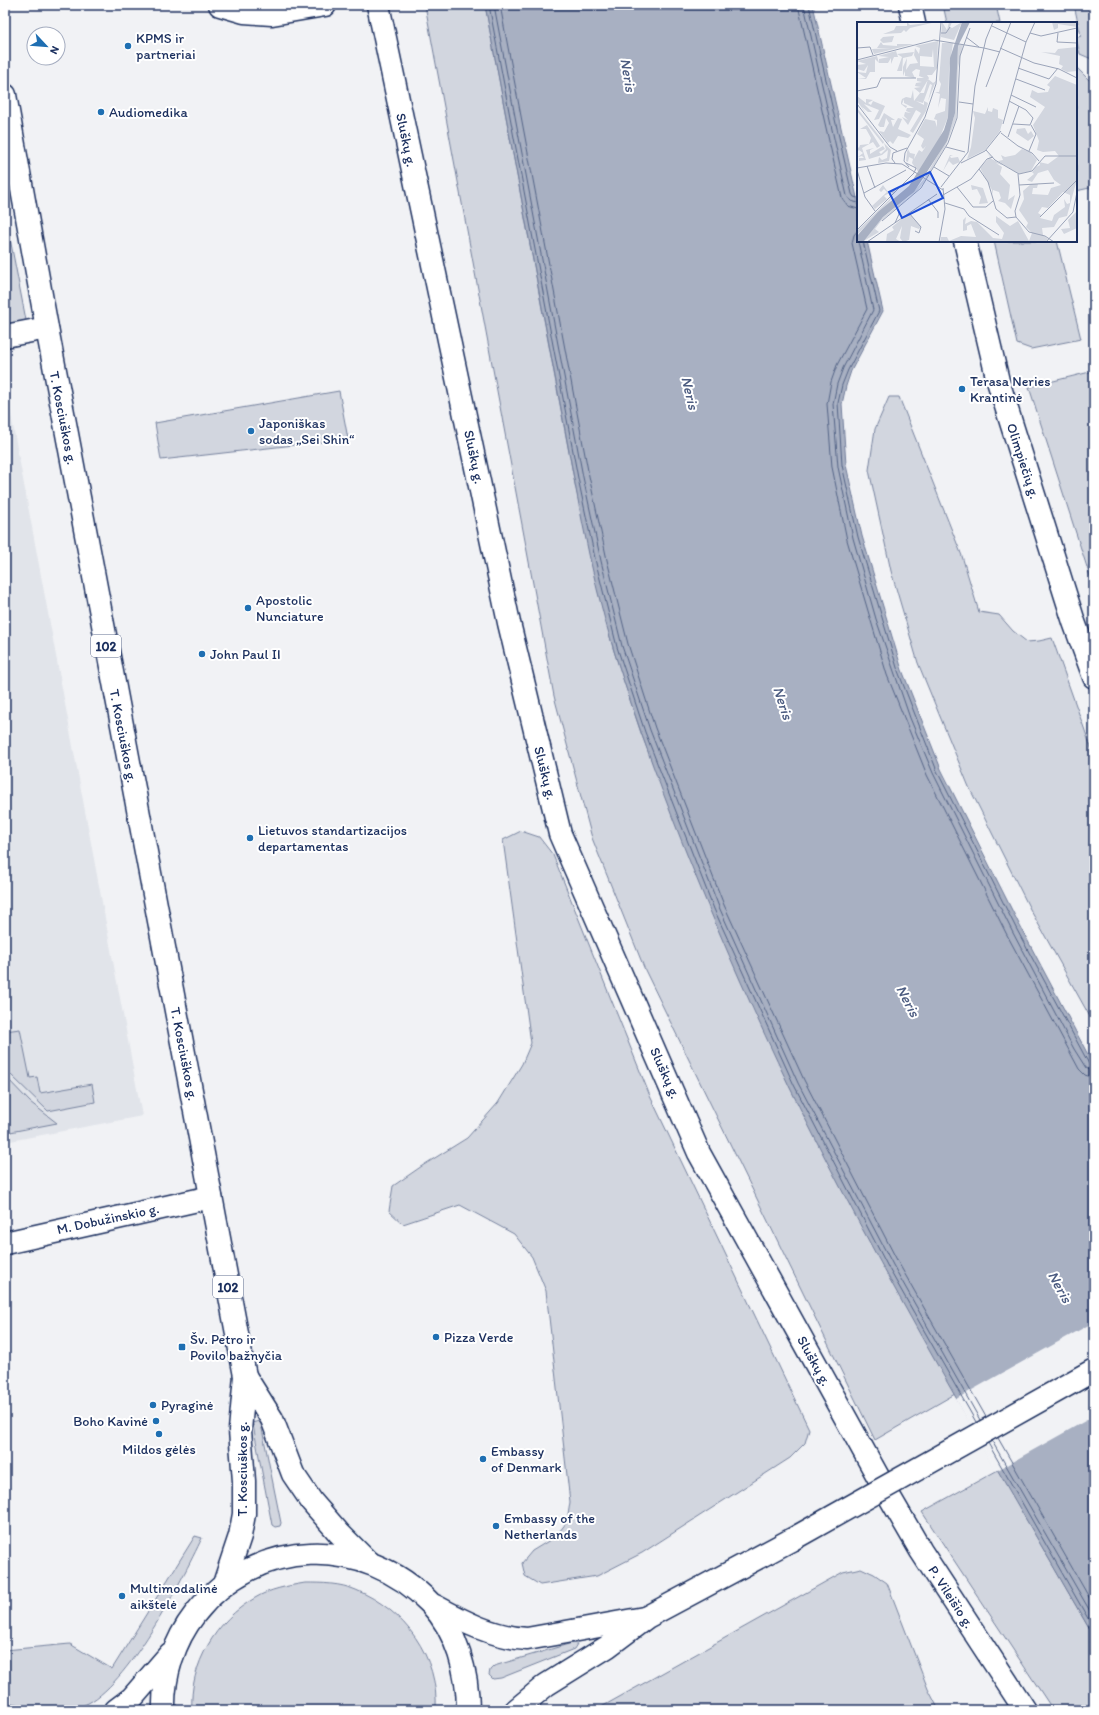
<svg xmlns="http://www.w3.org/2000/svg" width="1099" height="1715" viewBox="0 0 1099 1715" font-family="Itim,sans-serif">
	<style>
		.built { fill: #e1e4ea }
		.green { fill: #d2d6df; stroke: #76829e }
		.water { fill: #a8b0c2; stroke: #707c9a }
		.pier { fill: #f1f2f5 }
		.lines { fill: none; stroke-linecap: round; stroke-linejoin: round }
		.shore { stroke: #536386; stroke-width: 1 }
		.minor-casing { stroke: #1b2f5e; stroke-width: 25 }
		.tertiary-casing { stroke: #1b2f5e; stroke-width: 25 }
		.primary-casing { stroke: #1b2f5e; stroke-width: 25 }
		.minor { stroke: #fff; stroke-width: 22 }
		.tertiary { stroke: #fff; stroke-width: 22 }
		.primary { stroke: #fff; stroke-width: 22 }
		.primary-bridge-casing { stroke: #1b2f5e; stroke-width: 25; stroke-linecap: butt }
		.primary-bridge { stroke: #fff; stroke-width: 22 }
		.poi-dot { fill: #1f6fb2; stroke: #fff; stroke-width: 1.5 }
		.labels { text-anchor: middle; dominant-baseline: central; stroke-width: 4; stroke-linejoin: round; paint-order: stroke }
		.shield { fill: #fff; stroke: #5f6d8e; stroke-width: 1 }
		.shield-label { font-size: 13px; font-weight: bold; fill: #1b2f5e }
		.poi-label { font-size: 14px; fill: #1b2f5e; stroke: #fff; text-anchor: start }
		.street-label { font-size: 14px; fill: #1b2f5e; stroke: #fff }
		.water-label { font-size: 15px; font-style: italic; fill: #4c5c81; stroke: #fff }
		.inset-road { fill: none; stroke: #9ba4b9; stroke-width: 1 }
		.view { fill: #1d4ed8; fill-opacity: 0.15; stroke: #1d4ed8; stroke-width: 2 }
		.inset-edge { fill: none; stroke: #1b2f5e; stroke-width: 2 }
	</style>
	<rect width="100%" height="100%" fill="#f1f2f5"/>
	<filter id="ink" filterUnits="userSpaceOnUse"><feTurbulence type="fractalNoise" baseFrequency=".025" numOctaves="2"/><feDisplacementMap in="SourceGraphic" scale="8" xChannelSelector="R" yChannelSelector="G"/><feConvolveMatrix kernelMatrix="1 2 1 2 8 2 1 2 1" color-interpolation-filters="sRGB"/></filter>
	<g filter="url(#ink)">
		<path class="built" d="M 5,383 L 142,1116 L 5,1142 Z"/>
		<g class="green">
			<path d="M 425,5 L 485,5 L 574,479 L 592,564 L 613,648 L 641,733 L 711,910 L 790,1087 L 885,1269 L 955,1394 L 875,1440 L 645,970 L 592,838 L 554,696 Z"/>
			<path d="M 943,5 L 996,5 L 1000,23 L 947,23 Z"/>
			<path d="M 1074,5 L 1094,5 L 1094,60 L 1080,54 L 1076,38 L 1081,36 Z"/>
			<path d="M 1076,67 L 1092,83 L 1094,93 L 1094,187 L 1076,191 Z"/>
			<path d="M 5,213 L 26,320 L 5,326 Z"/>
			<path d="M 994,241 L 1057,241 L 1081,339 L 1031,349 L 1017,344 Z"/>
			<path d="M 1094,371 L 1094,589 L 1029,387 Z"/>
			<path d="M 339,391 L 348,439 L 161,460 L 155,423 Z"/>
			<path d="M 889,397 L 899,397 L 962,556 L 979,612 L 999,615 L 1013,631 L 1027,642 L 1039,641 L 1052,638 L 1094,756 L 1094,1024 L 1030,909 L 969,787 L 918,663 L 891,571 L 869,470 L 875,429 Z"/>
			<path d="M 521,831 L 539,837 L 553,855 L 650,1096 L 809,1429 L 805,1443 L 790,1458 L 642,1553 L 597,1576 L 540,1585 L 525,1576 L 522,1563 L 532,1551 L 555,1537 L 567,1522 L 570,1502 L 546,1291 L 532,1257 L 514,1234 L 460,1205 L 403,1224 L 389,1211 L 393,1186 L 422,1166 L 467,1138 L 498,1103 L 522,1064 L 531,1043 L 503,840 Z"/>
			<path d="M 20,1029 L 30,1078 L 37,1077 L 40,1093 L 92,1084 L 95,1102 L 48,1111 L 9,1073 L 5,1067 L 5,1031 Z"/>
			<path d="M 5,1076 L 30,1102 L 57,1123 L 5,1133 Z"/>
			<path d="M 259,1421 L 261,1424 L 281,1523 L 280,1526 L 275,1527 L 272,1525 L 253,1425 L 252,1423 Z"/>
			<path d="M 998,1470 L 1094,1637 L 1094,1710 L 1053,1710 L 922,1512 Z"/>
			<path d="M 195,1536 L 202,1538 C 182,1580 127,1688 84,1705 C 60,1714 29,1706 5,1702 L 5,1650 L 70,1644 L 112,1669 Z"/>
			<path d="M 861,1568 L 874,1574 L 887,1583 L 928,1689 L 939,1710 L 596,1710 L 843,1572 Z"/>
			<path d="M 305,1583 C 322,1583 340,1583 356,1590 C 405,1610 439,1657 436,1710 L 192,1710 C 189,1665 216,1620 255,1598 C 270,1589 287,1586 305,1583 Z"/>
			<path d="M 572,1643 L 577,1644 L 574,1649 L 501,1678 L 493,1679 L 489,1675 L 490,1670 L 494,1666 Z"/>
		</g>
		<path class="water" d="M 485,5 L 813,5 L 858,202 L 858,241 L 867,241 L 883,311 L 851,371 L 846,386 L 842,404 L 846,465 L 862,536 L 902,670 L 941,769 L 1020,926 L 1094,1066 L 1094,1637 C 990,1456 882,1276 790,1088 C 723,948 662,803 615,654 C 588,569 574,475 557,387 C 533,260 509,132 485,5 Z"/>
		<path class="pier" d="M 1094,1322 L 1094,1416 L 996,1471 L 956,1399 Z"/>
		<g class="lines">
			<g class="shore">
				<path d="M 489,5 L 578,478 L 596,563 L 617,647 L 645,732 L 714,909 L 794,1085 L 888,1267 L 976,1422"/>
				<path d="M 494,5 L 583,477 L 601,561 L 622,646 L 650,730 L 719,907 L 798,1083 L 893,1265 L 980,1420"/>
				<path d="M 500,5 L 589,476 L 607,560 L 628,644 L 655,728 L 724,905 L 804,1080 L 898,1262 L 986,1417"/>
				<path d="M 798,5 L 842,198 L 848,206 L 858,209"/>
				<path d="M 804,5 L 847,196 L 851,201 L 858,203"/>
				<path d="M 809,5 L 852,194 L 854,197 L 858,198"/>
				<path d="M 858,230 L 854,235 L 852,243 L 867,309 L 837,365 L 831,382 L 827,404 L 832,467 L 847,540 L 887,675 L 927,775 L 1006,933 L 1079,1069 L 1085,1075 L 1094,1078"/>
				<path d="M 858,241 L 873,310 L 843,368 L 837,384 L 833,404 L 838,467 L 853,538 L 876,619 L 910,718 L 933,773 L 1012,931 L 1074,1049 L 1086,1068 L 1094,1072"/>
				<path d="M 863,241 L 879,311 L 848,370 L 842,385 L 838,403 L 842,465 L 858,537 L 898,671 L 937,771 L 1016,928 L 1089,1064 L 1094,1067"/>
				<path d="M 998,1438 L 1094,1606"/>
				<path d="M 992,1441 L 1094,1618"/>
				<path d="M 988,1443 L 1094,1629"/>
			</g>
			<defs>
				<g id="minor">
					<path d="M 220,5 L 244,12 L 272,14 L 325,5"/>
					<path d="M 378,5 L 509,623 L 560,834 L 699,1153 L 881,1482 L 921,1551 L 1025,1710"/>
					<path d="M 5,336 L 47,328"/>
					<path d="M 5,1243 L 211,1197"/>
				</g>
				<g id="tertiary">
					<path d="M 910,5 L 914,23"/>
					<path d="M 965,241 L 998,381 L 1074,622 L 1094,677"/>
				</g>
				<g id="primary">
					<path d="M 5,95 L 47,328 L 245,1376 L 240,1430 L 244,1481 L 244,1514 L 240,1536 L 224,1584"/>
					<path d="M 245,1376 L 272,1419 L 293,1474 L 312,1502 L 339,1533 L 367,1561"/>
					<path d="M 435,1606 C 464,1622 493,1637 527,1639 L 644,1618"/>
					<path d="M 116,1710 L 132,1698 L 170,1654"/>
					<path d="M 164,1710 C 163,1676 174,1641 195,1614 C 255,1537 364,1534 431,1604 C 457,1632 468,1673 468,1710"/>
					<path d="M 516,1710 L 546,1685 L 607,1647 L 647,1617 L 791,1540"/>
				</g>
			</defs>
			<use href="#minor" class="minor-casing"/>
			<use href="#tertiary" class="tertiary-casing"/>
			<use href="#primary" class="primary-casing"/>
			<use href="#minor" class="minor"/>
			<use href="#tertiary" class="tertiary"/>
			<use href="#primary" class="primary"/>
			<defs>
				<path id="primary-bridge" d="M 791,1540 L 1094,1370"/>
			</defs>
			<use href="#primary-bridge" class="primary-bridge-casing"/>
			<use href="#primary-bridge" class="primary-bridge"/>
		</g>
	</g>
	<g class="poi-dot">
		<circle cx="128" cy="46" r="4"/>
		<circle cx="101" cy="112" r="4"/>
		<circle cx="962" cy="389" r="4"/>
		<circle cx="251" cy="431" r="4"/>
		<circle cx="248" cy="608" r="4"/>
		<circle cx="202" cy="654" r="4"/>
		<circle cx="250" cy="838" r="4"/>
		<circle cx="436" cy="1337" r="4"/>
		<rect x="178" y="1343" width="8" height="8" rx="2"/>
		<circle cx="153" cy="1405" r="4"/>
		<circle cx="156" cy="1421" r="4"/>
		<circle cx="159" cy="1434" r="4"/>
		<circle cx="483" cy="1459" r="4"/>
		<circle cx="496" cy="1526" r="4"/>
		<circle cx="122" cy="1596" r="4"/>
	</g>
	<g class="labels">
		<g class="shield">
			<rect x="91" y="635" width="30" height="22" rx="3"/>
			<rect x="213" y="1276" width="30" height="22" rx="3"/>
		</g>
		<g class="shield-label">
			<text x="106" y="646">102</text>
			<text x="228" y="1287">102</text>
		</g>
		<g class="poi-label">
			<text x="136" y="38">KPMS ir<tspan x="136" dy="16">partneriai</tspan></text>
			<text x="109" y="112">Audiomedika</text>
			<text x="970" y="381">Terasa Neries<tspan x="970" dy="16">Krantinė</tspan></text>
			<text x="259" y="423">Japoniškas<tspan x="259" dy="16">sodas „Sei Shin“</tspan></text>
			<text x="256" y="600">Apostolic<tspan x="256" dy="16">Nunciature</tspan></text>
			<text x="210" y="654">John Paul II</text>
			<text x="258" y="830">Lietuvos standartizacijos<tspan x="258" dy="16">departamentas</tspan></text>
			<text x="444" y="1337">Pizza Verde</text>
			<text x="190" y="1339">Šv. Petro ir<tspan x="190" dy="16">Povilo bažnyčia</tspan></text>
			<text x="161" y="1405">Pyraginė</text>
			<text x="148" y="1421" text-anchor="end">Boho Kavinė</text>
			<text x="159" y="1449" text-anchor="middle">Mildos gėlės</text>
			<text x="491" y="1451">Embassy<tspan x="491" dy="16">of Denmark</tspan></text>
			<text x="504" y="1518">Embassy of the<tspan x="504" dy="16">Netherlands</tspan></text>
			<text x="130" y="1588">Multimodalinė<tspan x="130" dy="16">aikštelė</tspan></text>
		</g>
		<g class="street-label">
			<text transform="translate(406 140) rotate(78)">Sluškų g.</text>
			<text transform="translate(63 418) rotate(79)">T. Kosciuškos g.</text>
			<text transform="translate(474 457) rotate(78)">Sluškų g.</text>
			<text transform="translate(1023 461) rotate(72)">Olimpiečių g.</text>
			<text transform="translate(123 736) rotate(79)">T. Kosciuškos g.</text>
			<text transform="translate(545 773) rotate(76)">Sluškų g.</text>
			<text transform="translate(184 1054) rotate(79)">T. Kosciuškos g.</text>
			<text transform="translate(665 1073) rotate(66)">Sluškų g.</text>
			<text transform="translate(108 1219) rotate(-12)">M. Dobužinskio g.</text>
			<text transform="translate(814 1361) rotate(61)">Sluškų g.</text>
			<text transform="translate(242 1469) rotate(-90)">T. Kosciuškos g.</text>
			<text transform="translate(951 1597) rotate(57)">P. Vileišio g.</text>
		</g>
		<g class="water-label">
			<text transform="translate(628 75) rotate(80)">Neris</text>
			<text transform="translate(690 393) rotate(77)">Neris</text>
			<text transform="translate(783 703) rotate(72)">Neris</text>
			<text transform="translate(908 1001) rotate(62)">Neris</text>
			<text transform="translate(1060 1287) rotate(61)">Neris</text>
		</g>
	</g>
	<g transform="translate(857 22)">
		<rect width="220" height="220" fill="#f1f2f5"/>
		<path d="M 50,0 L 53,3 L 79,0 L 53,6 L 49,10 L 47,8 L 44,11 L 26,12 L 37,8 L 39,4 L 50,4 ZM 85,0 L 90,8 L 92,0 L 95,0 L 93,5 L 95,6 L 105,0 L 97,18 L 84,15 ZM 195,0 L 220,0 L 220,5 L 201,2 L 201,6 L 197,8 ZM 37,14 L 35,20 L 26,21 L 23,18 L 26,15 ZM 81,19 L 80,46 L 75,53 L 70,53 L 72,56 L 63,71 L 67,71 L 71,57 L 76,61 L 79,59 L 71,79 L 75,63 L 73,62 L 66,81 L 59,79 L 67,83 L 67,79 L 71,81 L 69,89 L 56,111 L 53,109 L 64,91 L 59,88 L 51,103 L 45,95 L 51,98 L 47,94 L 48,90 L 54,91 L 49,89 L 50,86 L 57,86 L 47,81 L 47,77 L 45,82 L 50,84 L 49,86 L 44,82 L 44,80 L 45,77 L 49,75 L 54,76 L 56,68 L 57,79 L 63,71 L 57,66 L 64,65 L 58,64 L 59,61 L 65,60 L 60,59 L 60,56 L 67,56 L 62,54 L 63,48 L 59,47 L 55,50 L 58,56 L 48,54 L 48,49 L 46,54 L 46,45 L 50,36 L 49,48 L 53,42 L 61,41 L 57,33 L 58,26 L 62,32 L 63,26 L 58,24 ZM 76,27 L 77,45 L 63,44 L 63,34 L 75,35 ZM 24,20 L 26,23 L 40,24 L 40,22 L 57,22 L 17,32 L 15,27 L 34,26 L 20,26 ZM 85,21 L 96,21 L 92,48 L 91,95 L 83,115 L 62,151 L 55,141 L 56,137 L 52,135 L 51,140 L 49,139 L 50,130 L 51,127 L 53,131 L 58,132 L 57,137 L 62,128 L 65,130 L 69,124 L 66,127 L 64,124 L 67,117 L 60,112 L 68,97 L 78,99 L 80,105 L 80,98 L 77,97 L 79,92 L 88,89 L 89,77 L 84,76 L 81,86 L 83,72 L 78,70 L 82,70 L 84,62 L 82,58 ZM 101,22 L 106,23 L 101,46 L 99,97 L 89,123 L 70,156 L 68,155 L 89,119 L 97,95 ZM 220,25 L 220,49 L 210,50 L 204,47 L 206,44 L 202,42 L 203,34 L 184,30 L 198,31 L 201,27 ZM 39,29 L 41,35 L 37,35 L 34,42 L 34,36 L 31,41 L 22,41 L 22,37 L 32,35 L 21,34 ZM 57,30 L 55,34 L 46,36 L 45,49 L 40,49 L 45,35 L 40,32 ZM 20,34 L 22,41 L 18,37 L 18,50 L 13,50 L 9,57 L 0,57 L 9,56 L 0,50 L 9,51 L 11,43 L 7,49 L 0,47 L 0,43 L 9,42 L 0,39 ZM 198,54 L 220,63 L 220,157 L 210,194 L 202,196 L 197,205 L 185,206 L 186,213 L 191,217 L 188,220 L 83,220 L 84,215 L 90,215 L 92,219 L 104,214 L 119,215 L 114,202 L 110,204 L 110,208 L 106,209 L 106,198 L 109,195 L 108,202 L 114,199 L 120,200 L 136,216 L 145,217 L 147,211 L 139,200 L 139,194 L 153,204 L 161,199 L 172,219 L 175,211 L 169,205 L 171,201 L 162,188 L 167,177 L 166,169 L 174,162 L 181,162 L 180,166 L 176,166 L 175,172 L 191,173 L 194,166 L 204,163 L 197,158 L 191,148 L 181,151 L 175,160 L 170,158 L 177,152 L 175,150 L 179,145 L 183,143 L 182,140 L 191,142 L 202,134 L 198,129 L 186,130 L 180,128 L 182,119 L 176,103 L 188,85 L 173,75 L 175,68 L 181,71 L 191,70 L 193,65 L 190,63 ZM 206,170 L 213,173 L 213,181 L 210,182 L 207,177 L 208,185 L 197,193 L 195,199 L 183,196 L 184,193 L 181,191 L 185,185 L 191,186 ZM 0,74 L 9,81 L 9,77 L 16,78 L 11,81 L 14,83 L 16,79 L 28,84 L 22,97 L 17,98 L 22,88 L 7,82 L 15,90 L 11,90 L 5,85 L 10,93 L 0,79 ZM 131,85 L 131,89 L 135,90 L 136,86 L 141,88 L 141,96 L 146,98 L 143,109 L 128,128 L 110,137 L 114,125 L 118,96 L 116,89 L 128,92 ZM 0,86 L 27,120 L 26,122 L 0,89 ZM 27,91 L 38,98 L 34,98 L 36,105 L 41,96 L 45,97 L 41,107 L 54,113 L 51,116 L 41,114 L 36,122 L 33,119 L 31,121 L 22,109 L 27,110 L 32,101 L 29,96 L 27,105 L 23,105 L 21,103 ZM 10,103 L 23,124 L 20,126 L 16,120 L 5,126 L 9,138 L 2,139 L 2,136 L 7,136 L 5,134 L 1,135 L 6,131 L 2,128 L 0,130 L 0,124 L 2,126 L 3,123 L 12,122 L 14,116 L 9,107 L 3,107 ZM 168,106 L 171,112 L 174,109 L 177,114 L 171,119 L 159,111 L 160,107 ZM 27,121 L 34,128 L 32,139 L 21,141 L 22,135 L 25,138 L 30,136 L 31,128 L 25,133 L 12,137 L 9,128 L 17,126 L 13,128 L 13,132 L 26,124 L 28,127 L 22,130 L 24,132 L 29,127 ZM 165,127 L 173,130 L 180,138 L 174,149 L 162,152 L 141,139 L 146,138 L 144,133 L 148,135 L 158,133 ZM 130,131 L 135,136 L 133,136 L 146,143 L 139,141 L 145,145 L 143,152 L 153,163 L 151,178 L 158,173 L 154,187 L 148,181 L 141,179 L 144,176 L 142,170 L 136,168 L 135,173 L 135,168 L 123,146 L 133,135 ZM 93,133 L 96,133 L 93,134 L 94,136 L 101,135 L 103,140 L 96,143 L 92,139 L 86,149 ZM 67,157 L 69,158 L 60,169 L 24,199 L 18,207 L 22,210 L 5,220 L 26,195 L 53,174 ZM 26,163 L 31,170 L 40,166 L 36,172 L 34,170 L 27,174 L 30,177 L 18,187 L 15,184 L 30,170 L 27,167 L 24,170 L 22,168 ZM 114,163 L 126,166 L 131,181 L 122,182 L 124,175 L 120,167 L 115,168 ZM 35,175 L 33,179 L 0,213 L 0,209 ZM 220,189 L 220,206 L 207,212 L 204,207 L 213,206 L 211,198 ZM 52,191 L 64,205 L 62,207 L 54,204 L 52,218 L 46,220 L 43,216 L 45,204 L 39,217 L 44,220 L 29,220 L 30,212 L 37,208 L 35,205 Z" fill="#d2d6df" fill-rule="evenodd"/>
		<path d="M 105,0 L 113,0 L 101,24 L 98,91 L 90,119 L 57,170 L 26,195 L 6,220 L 0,220 L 0,214 L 21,190 L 52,164 L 87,108 L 91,95 L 93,36 Z" fill="#a8b0c2"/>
		<path class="inset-road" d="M 135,4 L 169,20M 84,11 L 89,11 L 93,5M 173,11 L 184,14 L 220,6M 201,11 L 200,20 L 220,21M 109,15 L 122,25M 0,26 L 13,25 L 16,33M 127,26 L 143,30M 143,26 L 177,41 L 202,47 L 220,56M 0,38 L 77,18 L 127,26M 161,46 L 192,57 L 201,46M 159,57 L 188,68M 129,65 L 154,0M 0,69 L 20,65 L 24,56 L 59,56M 154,73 L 179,85M 152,79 L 169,88 L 176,96 L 173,103 L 156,102M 102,80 L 116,82M 0,82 L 33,125 L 40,129M 146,102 L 169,20 L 178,0M 144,111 L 161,124 L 175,131 L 182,139M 151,115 L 162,84M 89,125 L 108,130M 129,128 L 138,138 L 162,152 L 175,149 L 188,134 L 220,134M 172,129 L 179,112 L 174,103M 38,141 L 35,137 L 36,131 L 50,126M 104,141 L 128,129 L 144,109M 10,144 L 18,166M 52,145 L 47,139 L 48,131 L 68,95 L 79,62 L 84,0M 77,145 L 92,154M 0,146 L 29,141 L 45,142 L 86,168M 122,147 L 131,160 L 139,187 L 150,196 L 159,195M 0,148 L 8,175 L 18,189M 161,152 L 163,173 L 158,189 L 159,195 L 172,210 L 188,214 L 197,220M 162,163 L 197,161M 84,165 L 111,130 L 118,64 L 129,17 L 136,0M 100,165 L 116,185 L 129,185 L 136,179M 7,171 L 49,148M 86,173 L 114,157 L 130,137 L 136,135M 71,177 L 81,190 L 81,196M 88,181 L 107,187 L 112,194 L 142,213M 52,191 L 64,205 L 62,211 L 58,209M 183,195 L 220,158M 25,199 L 64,166 L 91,121 L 100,96 L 103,34 L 113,6M 38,201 L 42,192 L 41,187M 0,208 L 57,151 L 59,146 L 49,141M 10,220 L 80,172M 82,220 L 88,187 L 86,166M 189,220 L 216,190 L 220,170"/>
		<path class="view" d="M 73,150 L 86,176 L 45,196 L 32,170 Z"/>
		<rect width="220" height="220" class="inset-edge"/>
	</g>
	<rect width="1099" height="1715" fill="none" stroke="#fff" stroke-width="20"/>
	<rect x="10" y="10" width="1079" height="1695" fill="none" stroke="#1b2f5e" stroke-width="1.5" filter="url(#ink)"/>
	<g transform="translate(46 46) rotate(116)"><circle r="19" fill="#ffffff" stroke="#a4acbf"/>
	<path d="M0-3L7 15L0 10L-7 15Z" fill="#1f6fb2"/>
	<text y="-6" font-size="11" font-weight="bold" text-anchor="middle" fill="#1b2f5e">N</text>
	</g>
</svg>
